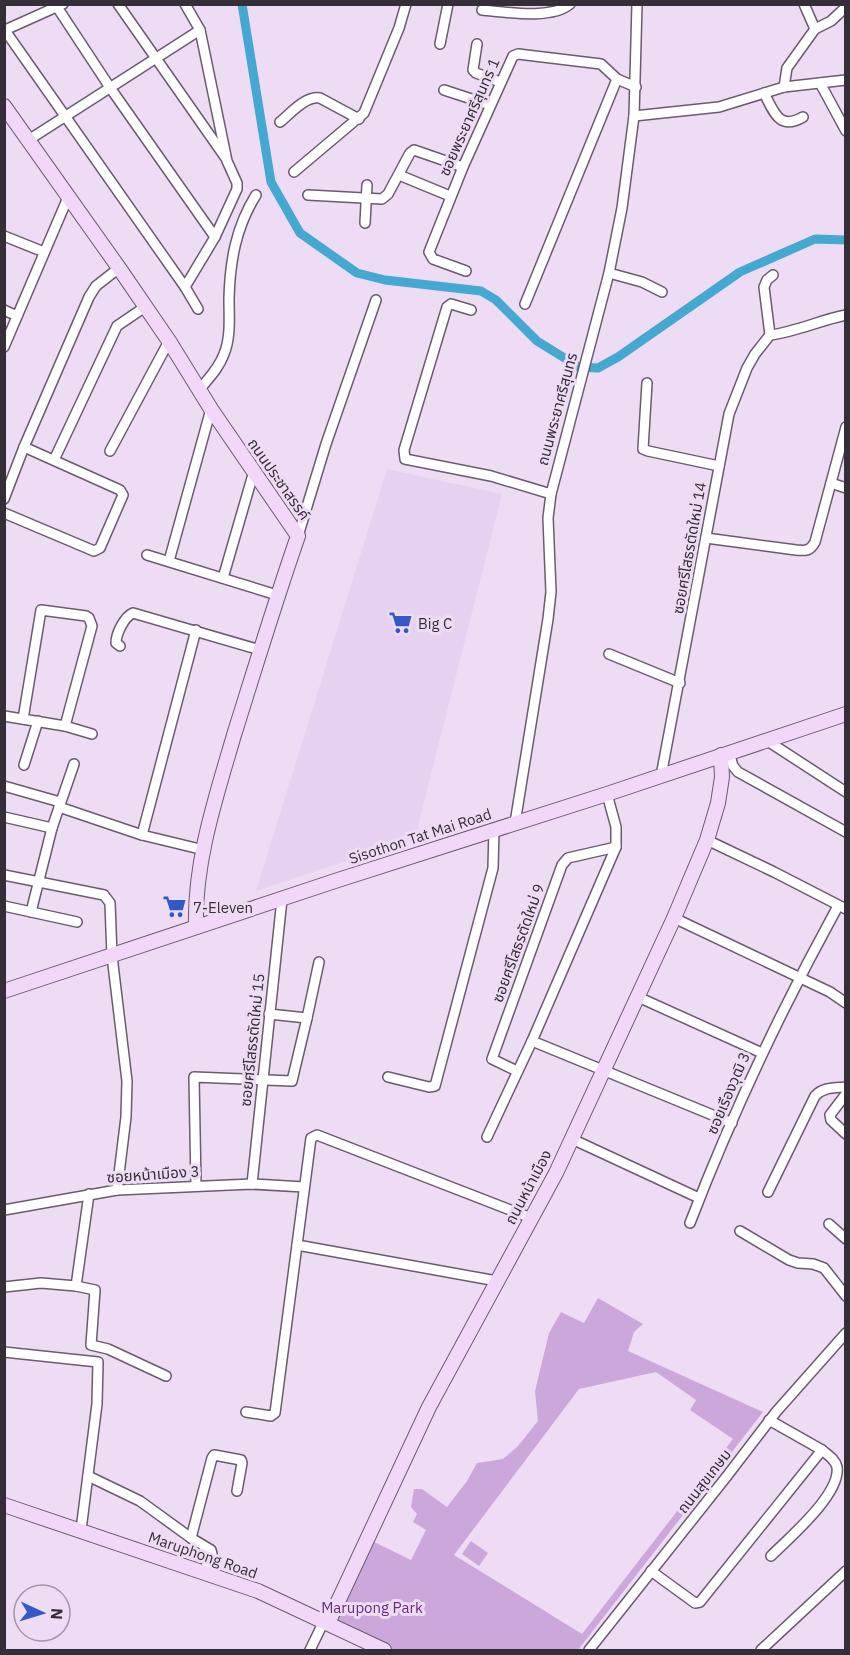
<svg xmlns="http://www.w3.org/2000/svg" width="850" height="1655" viewBox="0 0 850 1655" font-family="'IBM Plex Sans','Noto Sans Thai',sans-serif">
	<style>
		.built { fill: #e7d1f1 }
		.green { fill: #cca7db; fill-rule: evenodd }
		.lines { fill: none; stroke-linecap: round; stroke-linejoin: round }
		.canal { stroke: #44a8d2; stroke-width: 9 }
		.street-casing { stroke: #6a5b70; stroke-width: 12 }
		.secondary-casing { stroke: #6a5b70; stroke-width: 16 }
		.street { stroke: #fff; stroke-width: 9 }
		.secondary { stroke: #f1d8f8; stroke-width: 14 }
		.labels { text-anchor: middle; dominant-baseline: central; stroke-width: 6; stroke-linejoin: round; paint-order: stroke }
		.street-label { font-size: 15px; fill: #352e38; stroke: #eedcf5 }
		.poi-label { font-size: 15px; fill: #352e38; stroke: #eedcf5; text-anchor: start }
		.park-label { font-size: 15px; fill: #672b7c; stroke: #eedcf5 }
	</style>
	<rect width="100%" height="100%" fill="#eedcf5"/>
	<path class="built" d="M 387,469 L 502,494 L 415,838 L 256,891 Z"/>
	<g class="green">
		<path d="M 598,1298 L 643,1324 L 634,1332 L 628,1351 L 763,1412 L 578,1650 L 383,1650 L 331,1621 L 368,1539 L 411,1560 L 426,1530 L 413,1522 L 417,1514 L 411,1507 L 414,1489 L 422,1489 L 447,1507 L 467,1481 L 477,1463 L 503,1459 L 518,1446 L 538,1421 L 535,1391 L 549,1333 L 561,1312 L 584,1323 ZM 656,1372 L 696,1400 L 690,1410 L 733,1439 L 582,1634 L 454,1555 L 579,1389 Z"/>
		<path d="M 471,1541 L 488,1553 L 479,1566 L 462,1554 Z"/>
	</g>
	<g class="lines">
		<path class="canal" d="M 242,4 L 271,182 L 300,233 L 357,273 L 385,280 L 481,291 L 496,300 L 537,341 L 579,367 L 598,368 L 618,357 L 740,272 L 815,239 L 846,240"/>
		<defs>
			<g id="street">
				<path d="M 118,4 L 225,157"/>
				<path d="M 185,4 L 200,30 L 227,161 L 237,183 L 237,189 L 215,237 L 185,287"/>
				<path d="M 57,7 L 111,89 L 215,237"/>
				<path d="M 482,10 C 506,12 551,20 570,4"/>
				<path d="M 4,29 L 185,287 L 198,309"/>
				<path d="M 815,29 L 831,21 L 846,7"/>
				<path d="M 5,30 L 63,4"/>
				<path d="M 440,44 L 448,4"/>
				<path d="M 477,44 L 473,70 L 476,73 L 500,82"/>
				<path d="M 820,83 L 846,131"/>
				<path d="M 784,87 L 787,68 L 815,29 L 804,4"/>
				<path d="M 444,90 L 490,105"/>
				<path d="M 764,93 C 774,112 779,131 803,117"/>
				<path d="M 634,116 L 719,107 L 784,87 L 846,80"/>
				<path d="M 280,122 C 291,113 305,96 320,98 L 359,119"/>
				<path d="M 30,139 L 200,30"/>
				<path d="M 294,172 L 364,113 L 399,28 L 406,4"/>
				<path d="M 399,175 L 450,196"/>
				<path d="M 308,195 L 382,199 L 388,194 L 410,153 L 414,150 L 463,167"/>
				<path d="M 365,223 L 367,185"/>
				<path d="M 4,236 L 44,252"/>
				<path d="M 466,271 L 433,259 L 429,252 L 463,167 L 513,56 L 518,54 L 601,64 L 617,79 L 636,87"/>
				<path d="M 609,273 L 642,282 L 662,292"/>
				<path d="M 525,304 L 617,79"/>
				<path d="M 4,310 L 17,316"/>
				<path d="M 471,310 L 451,304 L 447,307 L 404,450 L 405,459 L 491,476 L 551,494"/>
				<path d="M 770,335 L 764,287 L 767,280 L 773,275"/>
				<path d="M 4,347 L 69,195"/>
				<path d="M 647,383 L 643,449 L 648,451 L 719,466"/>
				<path d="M 200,389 C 209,378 219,368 224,354 C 231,337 229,317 229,298 C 230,261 236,227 256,195"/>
				<path d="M 110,451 L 169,341"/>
				<path d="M 54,460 L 117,326 L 145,307"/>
				<path d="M 831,483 L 846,488"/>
				<path d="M 4,499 L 24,447 L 89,297 L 96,286 L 119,268"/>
				<path d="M 4,513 L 94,551 L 100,548 L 123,495 L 120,490 L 24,447"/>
				<path d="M 298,536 L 326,444 L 376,300"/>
				<path d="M 706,538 L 796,550 C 806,551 810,551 815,542 L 846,427"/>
				<path d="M 147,555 L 277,595"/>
				<path d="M 169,561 L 211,409"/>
				<path d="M 223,578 L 254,471"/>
				<path d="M 196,630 L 142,835 L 204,850"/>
				<path d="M 120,646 L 116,643 C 116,634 124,617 133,613 L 260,650"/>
				<path d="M 609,654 L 680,683"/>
				<path d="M 4,716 L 65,726 L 92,734"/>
				<path d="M 23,719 L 41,610 L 86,616 L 89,618 L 92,626 L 65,726"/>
				<path d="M 766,740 L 846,792"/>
				<path d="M 729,752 L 733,766 L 738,772 L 846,832"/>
				<path d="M 24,765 L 38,721"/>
				<path d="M 661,776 L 729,414 L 747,368 L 755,354 L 770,335 C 796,332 820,320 846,315"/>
				<path d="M 4,786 L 60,802"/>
				<path d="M 59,807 L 142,835"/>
				<path d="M 4,817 L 52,828"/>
				<path d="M 515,823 L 548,619 L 551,592 L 548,518 L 551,494 L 609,273 L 622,208 L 634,116 L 637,4"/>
				<path d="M 707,840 L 774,872 L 846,909"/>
				<path d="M 4,875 L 104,895 L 110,903 L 112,956 L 127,1081 L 126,1117 L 117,1190"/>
				<path d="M 4,906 L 77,922"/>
				<path d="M 31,912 L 52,828 L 74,764"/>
				<path d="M 674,918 L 830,992 L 846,1003"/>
				<path d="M 638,997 L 762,1053"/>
				<path d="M 269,1014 L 307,1018 L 319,962"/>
				<path d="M 532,1041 L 732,1123"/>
				<path d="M 517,1071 L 492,1059 L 562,865 L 568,858 L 616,847"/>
				<path d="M 388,1077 L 429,1087 L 435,1086 L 493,868 L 494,829"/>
				<path d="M 846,1094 L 830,1115 L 831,1120 L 846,1134"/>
				<path d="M 487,1137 L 532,1041 L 616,847 L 616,827 L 607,794"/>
				<path d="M 572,1139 L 699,1198"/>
				<path d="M 252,1184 L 282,899"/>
				<path d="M 196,1185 L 194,1077 L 292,1081 L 307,1018"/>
				<path d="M 768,1192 L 815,1096 C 823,1087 834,1088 846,1087"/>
				<path d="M 89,1194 L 76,1286 L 95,1290 L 91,1345 L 108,1349 L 166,1376"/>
				<path d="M 4,1210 L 117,1190 L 252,1184 L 304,1187"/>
				<path d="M 690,1223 C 732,1114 782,1008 838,906"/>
				<path d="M 829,1224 L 846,1239"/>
				<path d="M 740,1231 L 789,1260 L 798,1263 L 813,1264 L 824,1268 L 846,1296"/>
				<path d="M 297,1245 L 497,1281"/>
				<path d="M 4,1287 L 41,1283 L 76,1286"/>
				<path d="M 4,1352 L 98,1362 L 97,1404 L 81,1530"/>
				<path d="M 246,1412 L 271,1416 L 275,1413 L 311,1138 L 317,1135 L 531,1218"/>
				<path d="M 769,1420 L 822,1450"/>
				<path d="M 88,1476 L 140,1501 L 191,1538"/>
				<path d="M 651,1571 L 695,1603 L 700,1602 L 822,1450 C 828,1455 835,1459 837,1467 C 841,1494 789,1538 771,1556"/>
				<path d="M 203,1572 L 212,1554 L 211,1550 L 191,1538 L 212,1458 L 214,1455 L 241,1460 L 242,1463 L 237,1491"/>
				<path d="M 310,1650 L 324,1621"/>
				<path d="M 589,1650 L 727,1476 L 776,1412 L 846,1333"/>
				<path d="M 761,1650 L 846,1571"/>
			</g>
			<g id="secondary">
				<path d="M 4,106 L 119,268 L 169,341 L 211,409 L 298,536 C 275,602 255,668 234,735 C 216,797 194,862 196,927"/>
				<path d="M 4,991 L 338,880 L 607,794 L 846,714"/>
				<path d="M 4,1505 L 258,1591 L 384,1650"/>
				<path d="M 328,1623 L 429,1407 L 556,1173 L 674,918 L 707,840 L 718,803 L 722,777 L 721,755"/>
			</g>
		</defs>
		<use href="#street" class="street-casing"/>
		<use href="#secondary" class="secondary-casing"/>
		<use href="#street" class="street"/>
		<use href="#secondary" class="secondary"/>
	</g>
	<defs>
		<symbol id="supermarket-bare" viewBox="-9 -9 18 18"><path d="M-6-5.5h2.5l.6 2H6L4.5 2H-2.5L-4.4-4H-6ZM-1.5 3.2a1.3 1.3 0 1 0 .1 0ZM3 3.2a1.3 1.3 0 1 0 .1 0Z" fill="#3359c9" stroke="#eedcf5" stroke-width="2.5" paint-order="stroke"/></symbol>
	</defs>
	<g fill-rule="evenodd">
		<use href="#supermarket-bare" x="384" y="606" width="33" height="33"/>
		<use href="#supermarket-bare" x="158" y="890" width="33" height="33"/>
	</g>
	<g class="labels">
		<g class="street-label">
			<text transform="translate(469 117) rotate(-66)">ซอยพระยาศรีสุนทร 1</text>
			<text transform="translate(557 409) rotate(-75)">ถนนพระยาศรีสุนทร</text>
			<text transform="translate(279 479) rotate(55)">ถนนประชาสรรค์</text>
			<text transform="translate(689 548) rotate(-80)">ซอยศรีโสธรตัดใหม่ 14</text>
			<text transform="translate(420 836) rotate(-18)">Sisothon Tat Mai Road</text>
			<text transform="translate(518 943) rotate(-70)">ซอยศรีโสธรตัดใหม่ 9</text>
			<text transform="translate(252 1040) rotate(-84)">ซอยศรีโสธรตัดใหม่ 15</text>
			<text transform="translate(728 1093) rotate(-67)">ซอยเรืองวุฒิ 3</text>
			<text transform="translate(153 1174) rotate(-4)">ซอยหน้าเมือง 3</text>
			<text transform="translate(528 1187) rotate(-62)">ถนนหน้าเมือง</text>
			<text transform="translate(704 1481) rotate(-52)">ถนนสุขเกษม</text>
			<text transform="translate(203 1555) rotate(19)">Maruphong Road</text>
		</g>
		<g class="poi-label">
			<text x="418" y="623">Big C</text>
			<text x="193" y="907">7-Eleven</text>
		</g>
		<g class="park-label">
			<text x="372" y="1607">Marupong Park</text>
		</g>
	</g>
	<rect width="850" height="1655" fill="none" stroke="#352e38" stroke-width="12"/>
	<g transform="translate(42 1613) rotate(94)"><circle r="28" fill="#eedcf5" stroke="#a496a9" stroke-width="1.5"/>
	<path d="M0-4.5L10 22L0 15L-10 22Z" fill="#3359c9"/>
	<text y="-9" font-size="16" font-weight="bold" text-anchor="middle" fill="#352e38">N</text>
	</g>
</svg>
